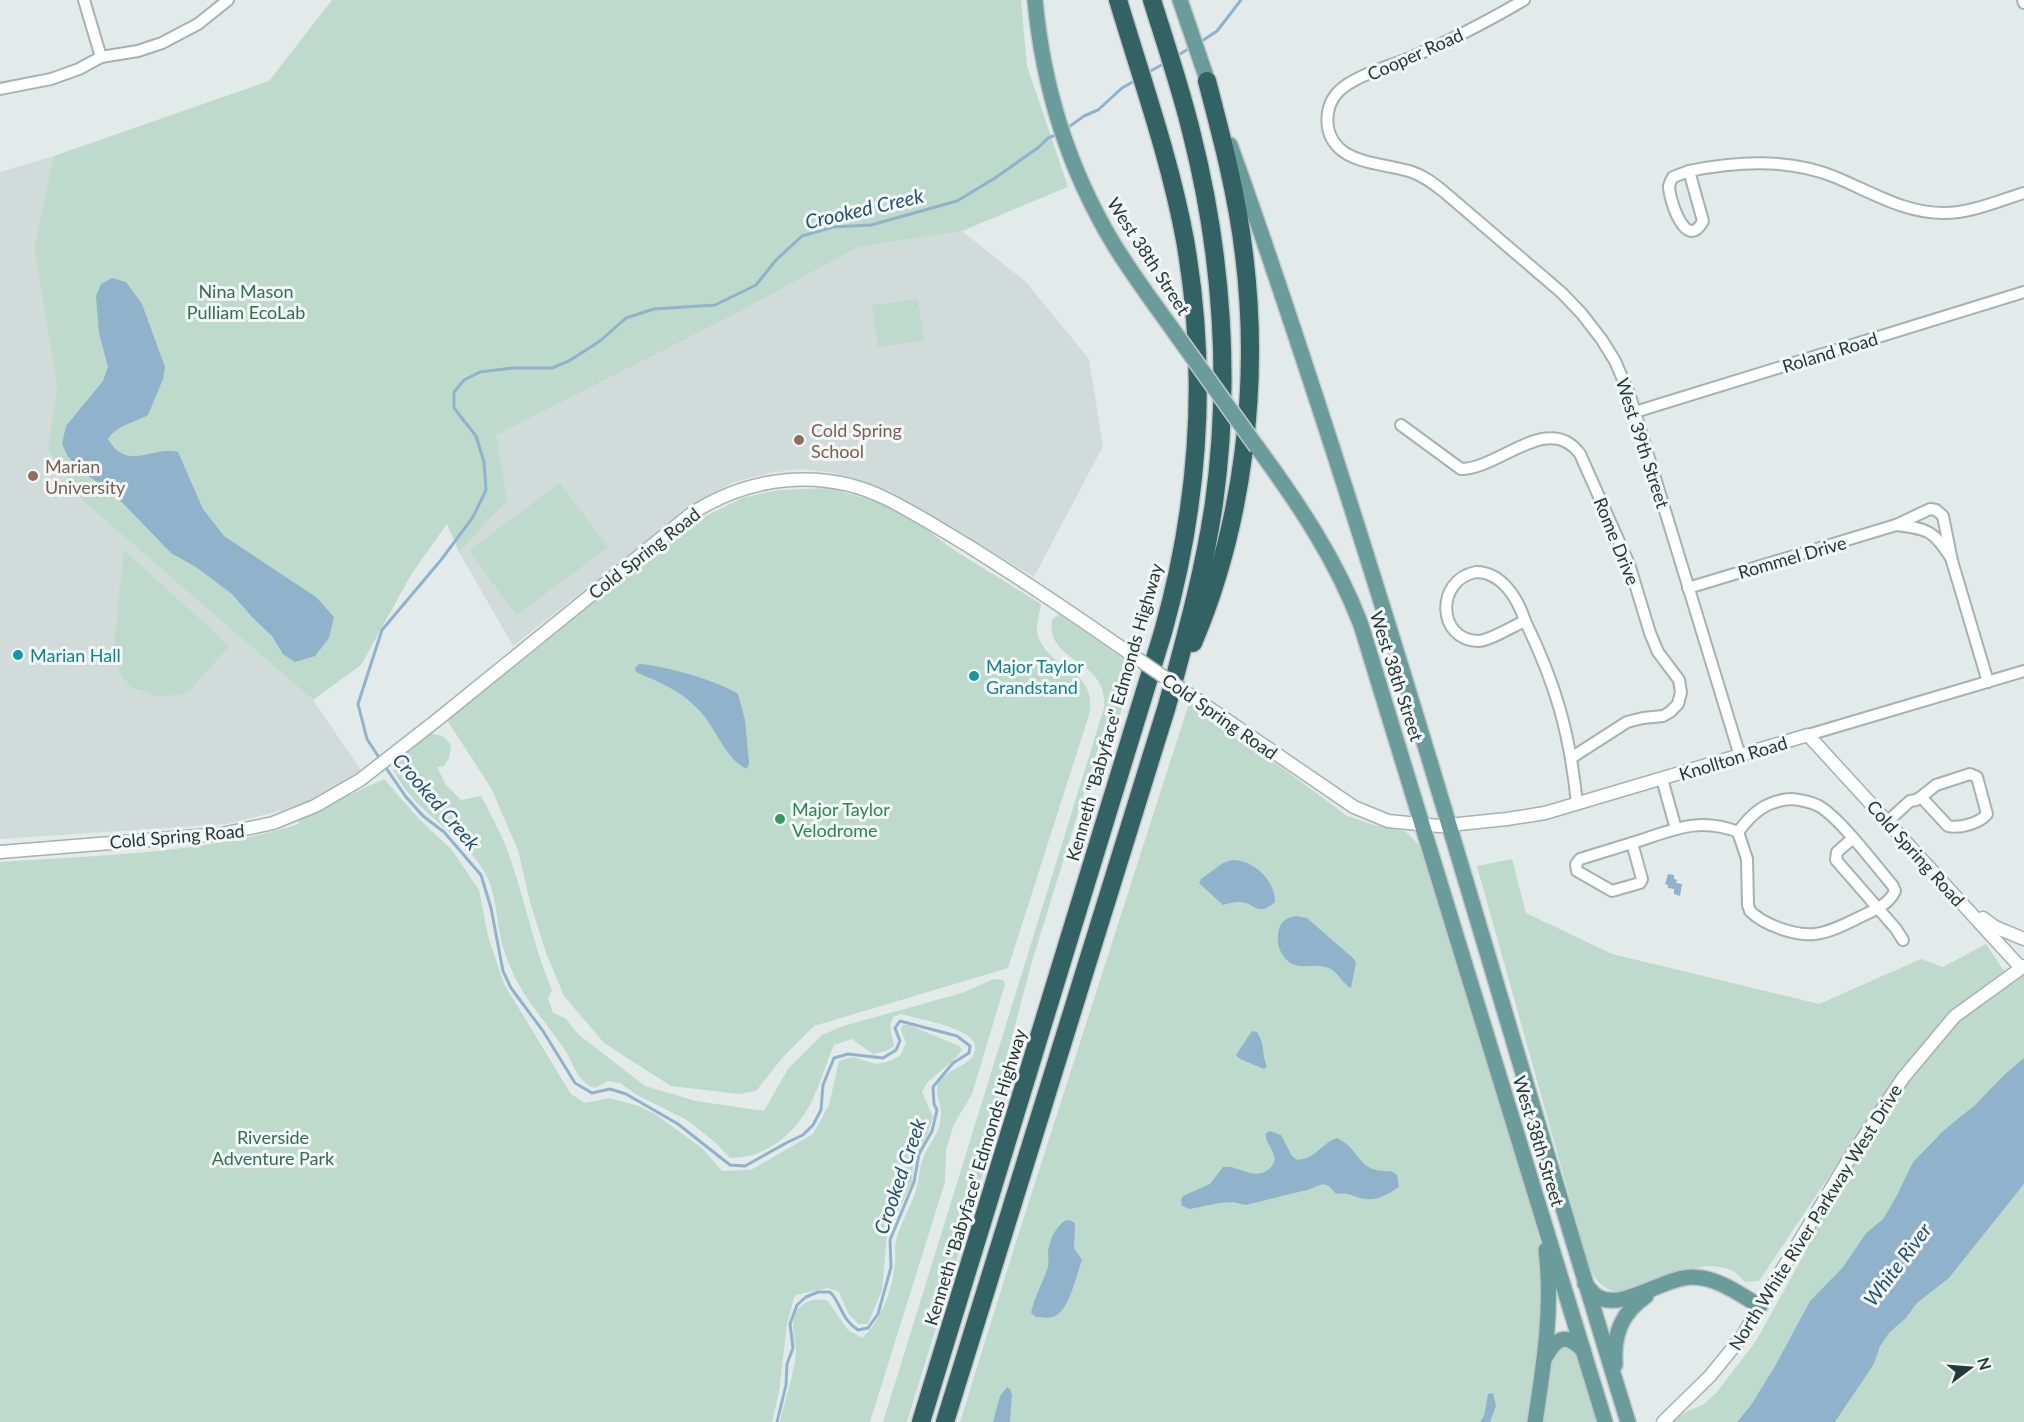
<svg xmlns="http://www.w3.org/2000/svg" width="2024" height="1422" viewBox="0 0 2024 1422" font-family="Lato,sans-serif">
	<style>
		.built { fill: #d1dbd9 }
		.green { fill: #bddacc }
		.water { fill: #90b3cb }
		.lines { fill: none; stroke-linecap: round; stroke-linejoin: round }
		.stream { stroke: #90b3cb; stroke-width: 3 }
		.minor-casing { stroke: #a5b2b1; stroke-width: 14 }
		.tertiary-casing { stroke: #a5b2b1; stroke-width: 15 }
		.primary-casing { stroke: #c2c8c8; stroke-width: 18 }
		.motorway-casing { stroke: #c2c8c8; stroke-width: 21 }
		.minor { stroke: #fff; stroke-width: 10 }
		.tertiary { stroke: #fff; stroke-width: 12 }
		.primary { stroke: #6b9c9c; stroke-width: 15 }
		.motorway { stroke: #336264; stroke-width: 18 }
		.tertiary-bridge-casing { stroke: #a5b2b1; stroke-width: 15; stroke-linecap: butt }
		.primary-bridge-casing { stroke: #c2c8c8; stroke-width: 18; stroke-linecap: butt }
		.tertiary-bridge { stroke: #fff; stroke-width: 12 }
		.primary-bridge { stroke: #6b9c9c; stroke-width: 15 }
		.education-dot { fill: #8d6e63; stroke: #f3f8f7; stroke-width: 2 }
		.culture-dot { fill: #0f9aa8; stroke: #f3f8f7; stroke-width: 2 }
		.leisure-dot { fill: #2e9e5b; stroke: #f3f8f7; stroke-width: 2 }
		.labels { text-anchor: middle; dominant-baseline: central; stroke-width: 6; stroke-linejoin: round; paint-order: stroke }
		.street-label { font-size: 18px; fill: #243a3a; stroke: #f3f8f7 }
		.park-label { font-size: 18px; fill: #326d58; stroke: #f3f8f7 }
		.education-label { font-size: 18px; fill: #785e54; stroke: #f3f8f7; text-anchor: start }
		.culture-label { font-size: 18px; fill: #0d838f; stroke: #f3f8f7; text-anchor: start }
		.leisure-label { font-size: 18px; fill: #27864d; stroke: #f3f8f7; text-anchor: start }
		.water-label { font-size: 20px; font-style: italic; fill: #245171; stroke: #f3f8f7 }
	</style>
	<rect width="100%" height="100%" fill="#e2ebe9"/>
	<g class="built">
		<path d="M 54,156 L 34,248 L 57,386 L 48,450 L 84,502 L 313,700 L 361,770 L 304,805 L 227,824 L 0,839 L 0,172 Z"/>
		<path d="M 962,231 L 1026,282 L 1089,359 L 1103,446 L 1034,577 L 890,491 L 835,473 L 800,469 L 770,473 L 732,483 L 696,503 L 513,646 L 459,552 L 507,501 L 495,435 L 741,311 L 858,247 Z"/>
	</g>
	<g class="green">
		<path d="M 332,0 L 1021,0 L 1027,66 L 1068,187 L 962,231 L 858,247 L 741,311 L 496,435 L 507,501 L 459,552 L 447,524 L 412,573 L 361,665 L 313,700 L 84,502 L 48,450 L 57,386 L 34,248 L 54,156 L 269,81 Z"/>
		<path d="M 918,299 L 924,340 L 878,347 L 872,305 Z"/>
		<path d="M 560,483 L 608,547 L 517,615 L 469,551 Z"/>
		<path d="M 829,488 L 876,501 L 922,526 L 954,550 L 1041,604 C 1040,612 1036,624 1037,632 C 1046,672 1099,666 1089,715 L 1008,968 L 814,1026 L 783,1057 L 756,1091 L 739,1094 L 671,1086 L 604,1043 L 564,996 L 546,953 L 530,902 L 518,850 L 491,788 L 447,720 L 627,574 L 706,516 L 742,498 L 778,490 Z"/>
		<path d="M 124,550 L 229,646 L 188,692 L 178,695 L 158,696 L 131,687 L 122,676 L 113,652 Z"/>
		<path d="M 1059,614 L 1134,666 L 1116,729 L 1112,728 L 1113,721 L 1112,717 L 1109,717 L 1106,722 L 1031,965 L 999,1086 L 1009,1089 L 907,1422 L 883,1422 L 1104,708 C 1108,656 1046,665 1052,620 Z"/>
		<path d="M 1189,703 L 1292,775 L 1347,816 L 1374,825 L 1405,831 L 1422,848 L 1517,1153 L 1540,1242 L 1546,1292 L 1529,1422 L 960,1422 L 1016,1242 Z"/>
		<path d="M 428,733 L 443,736 L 451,745 L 449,758 L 444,766 L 437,767 L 446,785 L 461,800 L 481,796 C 490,813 499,829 506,847 C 524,893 532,943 552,990 L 548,998 L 553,1013 L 565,1018 L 579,1035 L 645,1086 L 696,1101 L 764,1111 L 788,1069 L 822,1035 L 843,1026 L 962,993 L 994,979 L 1003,980 L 1005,984 L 972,1094 L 954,1124 L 946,1150 L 945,1182 L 870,1422 L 780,1422 C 784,1403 795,1371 796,1352 C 796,1344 793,1336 793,1328 C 793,1306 807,1297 827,1300 L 848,1330 L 862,1338 C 882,1320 892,1290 895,1264 C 896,1257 894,1249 896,1241 C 900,1223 911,1208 916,1190 C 919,1180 919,1169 923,1159 C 929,1141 941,1135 941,1113 C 941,1104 934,1091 939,1082 C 948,1067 984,1063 973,1041 C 967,1028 916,1018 901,1014 L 893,1017 L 890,1026 L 894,1046 L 886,1051 L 873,1054 L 852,1039 L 834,1045 C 817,1085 814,1115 778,1142 C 761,1154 750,1157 730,1158 L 716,1143 L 687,1120 L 637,1095 L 620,1083 L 608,1081 L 595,1088 C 577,1083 573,1061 563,1047 C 539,1013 517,992 504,950 C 496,926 498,898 486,875 C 463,831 410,812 392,766 L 407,752 L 407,748 Z"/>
		<path d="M 384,779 L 419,819 L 452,850 L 479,890 L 488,936 L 504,984 L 571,1094 L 585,1103 L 609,1098 L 639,1106 L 655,1114 L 702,1148 L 722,1171 L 751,1170 L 813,1134 L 829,1105 L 839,1061 L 852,1057 L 876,1064 L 887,1062 L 900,1056 L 906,1043 L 901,1031 L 902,1025 L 909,1025 L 959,1046 L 962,1049 C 953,1067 930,1073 922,1092 L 933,1117 L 928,1133 L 913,1163 L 912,1182 L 887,1235 L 882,1290 L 868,1324 L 858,1324 L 848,1313 L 839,1292 L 828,1288 L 796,1295 L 794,1298 L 787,1324 L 779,1392 L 772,1422 L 0,1422 L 0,862 C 100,855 203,854 299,824 L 298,819 Z"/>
		<path d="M 1512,859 L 1526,913 L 1612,954 L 1819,1004 L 1921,959 L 1943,967 L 1986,944 L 2004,971 L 1950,1011 L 1878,1103 L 1759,1281 L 1745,1282 C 1741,1278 1736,1272 1731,1270 C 1701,1257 1659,1280 1631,1291 C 1607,1295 1596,1284 1588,1263 L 1477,866 Z"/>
		<path d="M 2024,971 L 2024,1058 L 2004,1075 L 1975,1105 L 1944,1130 L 1913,1162 L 1896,1197 L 1883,1219 L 1866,1233 L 1843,1267 L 1810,1301 L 1775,1366 L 1751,1405 L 1737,1422 L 1672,1422 L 1684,1413 L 1704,1404 L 1717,1392 L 1756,1341 L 1807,1249 L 1814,1227 L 1857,1156 L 1915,1070 L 1957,1020 Z"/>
		<path d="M 2024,1184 L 2024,1422 L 1835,1422 L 1874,1364 L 1880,1348 L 1889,1333 L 1906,1318 L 1917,1303 L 1949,1278 Z"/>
		<path d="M 1564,1344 L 1575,1350 L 1597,1422 L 1540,1422 L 1552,1353 Z"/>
	</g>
	<g class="water">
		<path d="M 112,278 L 126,282 L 142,304 L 165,367 L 163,379 L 148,415 C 134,423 117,425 108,439 C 128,473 153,445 178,452 L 203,509 L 224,536 L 316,597 L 334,617 L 329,638 L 315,656 L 295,662 L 283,654 L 272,636 L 252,617 L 232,594 L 196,567 L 171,553 L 113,493 L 84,473 L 68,457 L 62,444 L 66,426 L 103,381 L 108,367 L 99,333 L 96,296 L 101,284 Z"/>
		<path d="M 639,664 C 662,665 719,681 738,694 L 745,720 L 749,763 L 747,769 C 725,759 716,728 700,711 C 680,690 661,683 636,672 L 635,668 Z"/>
		<path d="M 1232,860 C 1254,860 1275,880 1275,902 C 1256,919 1256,901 1238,902 C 1233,902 1227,904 1223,905 L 1199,883 L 1201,879 L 1223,863 Z"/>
		<path d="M 1668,874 L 1674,875 L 1674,879 L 1677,880 L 1676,883 L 1682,884 L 1680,896 L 1674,894 L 1674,889 L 1668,888 L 1668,885 L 1665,884 Z"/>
		<path d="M 1296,916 L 1307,918 L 1354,959 L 1356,963 L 1351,988 C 1343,984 1339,974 1331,969 C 1312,959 1294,977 1281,952 C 1277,945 1277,937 1279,929 C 1281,920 1288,918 1296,916 Z"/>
		<path d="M 1252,1031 L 1257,1032 C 1266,1046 1261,1054 1267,1066 L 1264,1069 L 1240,1059 L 1236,1055 Z"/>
		<path d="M 2024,1058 L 2024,1184 L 1949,1278 L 1917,1303 L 1906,1318 L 1889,1333 L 1880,1347 L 1874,1364 L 1835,1422 L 1737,1422 L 1751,1405 L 1775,1366 L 1810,1301 L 1843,1267 L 1866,1233 L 1883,1219 L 1896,1197 L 1913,1162 L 1944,1130 L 1975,1105 L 2004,1075 Z"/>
		<path d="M 1270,1131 L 1281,1135 L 1292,1156 L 1297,1160 C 1318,1158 1320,1144 1337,1138 C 1362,1150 1356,1173 1391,1171 L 1397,1175 L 1399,1187 C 1390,1193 1377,1201 1366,1199 C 1353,1198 1352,1192 1336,1194 L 1329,1186 L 1323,1184 L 1307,1190 L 1246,1205 L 1233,1202 L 1219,1203 L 1190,1209 L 1182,1206 L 1181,1200 L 1183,1196 L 1210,1184 L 1223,1167 C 1238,1164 1254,1182 1269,1169 C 1273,1165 1276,1161 1274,1156 C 1272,1147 1265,1143 1266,1133 Z"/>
		<path d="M 1067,1220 L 1072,1221 L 1075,1224 L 1074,1248 L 1082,1260 C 1076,1275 1070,1309 1055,1316 C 1049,1319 1042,1317 1036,1317 L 1031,1313 C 1034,1297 1043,1283 1048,1267 C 1049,1262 1048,1258 1048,1253 C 1049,1241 1056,1225 1067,1220 Z"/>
		<path d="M 1007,1387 L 1010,1389 L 1012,1395 L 1010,1422 L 993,1422 L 1000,1396 Z"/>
		<path d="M 1493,1393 L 1496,1406 L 1490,1422 L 1480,1422 L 1484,1416 L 1488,1394 Z"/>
	</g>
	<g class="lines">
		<g class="stream">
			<path d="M 1199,43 L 1217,31 L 1241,0"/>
			<path d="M 1175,57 L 1190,48"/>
			<path d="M 1147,73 L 1165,63"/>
			<path d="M 1066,129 L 1084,116 L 1098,110 L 1122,88 L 1136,80"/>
			<path d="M 380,759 L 367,739 L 358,704 L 382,630 L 441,560 L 473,517 L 486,490 L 484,462 L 476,436 L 454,408 L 454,392 L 464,380 L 480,372 L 512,368 L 552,368 L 569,361 L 600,341 L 626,318 L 654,309 L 715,305 L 756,285 L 776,260 L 802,236 L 833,227 L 871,225 L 957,201 L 995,178 L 1039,147 L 1048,138 L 1058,134"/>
			<path d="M 384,765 L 406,797 L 423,816 L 444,832 L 481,875 L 491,908 L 503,971 L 511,988 L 543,1031 L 575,1083 L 592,1093 L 610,1089 L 626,1094 L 678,1124 L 730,1165 L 745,1166 L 788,1142 L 803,1135 L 813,1125 L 821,1110 L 823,1085 L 834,1058 L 848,1054 L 883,1058 L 896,1050 L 900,1041 L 895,1028 L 900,1021 L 957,1036 L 970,1046 L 969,1053 L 953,1063 L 933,1087 L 934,1104 L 937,1110 L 932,1131 L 919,1154 L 914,1182 L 890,1240 L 891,1267 L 878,1314 L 868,1328 L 858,1330 C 840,1318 842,1304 830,1292 L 818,1292 L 806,1297 L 797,1305 L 790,1324 L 793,1348 L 787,1364 L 786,1385 L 777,1422"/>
		</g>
		<defs>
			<g id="minor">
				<path d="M 84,0 L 101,57"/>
				<path d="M 1524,0 C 1488,21 1452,40 1414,56 C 1392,66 1357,74 1339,91 C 1324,106 1323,133 1339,148 C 1355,164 1391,165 1412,172 C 1424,176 1433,183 1443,191 L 1562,293 L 1582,314 L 1602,340 L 1615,361 L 1630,396 L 1740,756"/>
				<path d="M 2023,0 L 2024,3"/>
				<path d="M 0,89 L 51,79 L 79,69 L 101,57 L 138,51 L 162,43 L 198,24 L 228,0"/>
				<path d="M 1689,171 C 1737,161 1789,158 1835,177 C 1871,192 1904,213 1944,213 C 1971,213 1998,201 2024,193"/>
				<path d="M 1689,171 L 1703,221 C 1686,253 1669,199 1669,186 C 1670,182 1671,180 1673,177 Z"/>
				<path d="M 1635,412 L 2024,292"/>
				<path d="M 1401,425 L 1461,469 C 1499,469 1549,411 1580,454 L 1629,564 L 1650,633 L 1658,652 L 1679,680 L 1681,692 L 1678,704 L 1670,712 L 1663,716 L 1643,718 L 1627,722 L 1571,758"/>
				<path d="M 1896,525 L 1930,509 L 1936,510 L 1943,516 L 1952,561 L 1988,682"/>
				<path d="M 1476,572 C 1502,572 1518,599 1525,621 C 1513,626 1489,641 1478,641 C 1437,640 1435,580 1476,572 Z"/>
				<path d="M 1688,588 L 1896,525 C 1928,529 1933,530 1951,558"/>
				<path d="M 1525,621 C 1556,684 1570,734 1577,804"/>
				<path d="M 1808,735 L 2024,671"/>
				<path d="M 1970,774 L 1977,777 L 1987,814 C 1980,823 1959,829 1948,826 L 1921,797 L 1936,785 Z"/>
				<path d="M 1662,779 L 1676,829"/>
				<path d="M 1792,799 C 1801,800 1811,802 1819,806 C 1841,819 1875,865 1893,886 L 1895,891 C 1889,904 1875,910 1862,916 C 1848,923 1831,932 1815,934 C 1795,936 1764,925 1750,911 L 1748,905 L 1747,859 L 1738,832 C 1752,813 1767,800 1792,799 Z"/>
				<path d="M 1887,822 L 1910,801 L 1916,800 L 1921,797"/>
				<path d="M 1852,839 L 1837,852 L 1836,860 L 1896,929 L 1903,940"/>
				<path d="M 1632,843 L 1642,879 L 1640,883 L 1612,891 L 1577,871 L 1576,864 L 1580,859 Z"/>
				<path d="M 1632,843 C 1671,831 1697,816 1738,832"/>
			</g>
			<g id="tertiary">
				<path d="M 1231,723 L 1354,807 L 1388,821 L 1439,826 L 1507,819 L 1545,813 L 1808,735 L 2021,968"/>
				<path d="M 0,852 L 222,834 L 273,823 L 315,806 L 360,780 L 437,720 L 691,514 C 749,476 823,467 887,499 C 915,513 942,530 970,547 C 1021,579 1070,612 1119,646"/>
				<path d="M 1983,918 L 1995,927 L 2024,939"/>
				<path d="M 1663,1422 L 1710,1376 L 1741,1338 L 1846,1164 L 1903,1078 L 1955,1016 L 2024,966"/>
			</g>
			<g id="primary">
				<path d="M 1035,0 C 1043,87 1068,168 1113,243 C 1133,276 1156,306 1178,337"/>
				<path d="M 1180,0 L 1211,91"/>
				<path d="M 1230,145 C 1263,235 1293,327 1323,419 C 1431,751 1525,1088 1628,1422"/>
				<path d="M 1257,447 C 1298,503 1336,559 1361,625 L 1605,1422"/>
				<path d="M 1585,1284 C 1589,1288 1594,1295 1598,1297 C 1622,1311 1664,1277 1692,1277 C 1717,1277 1739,1294 1760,1306"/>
				<path d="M 1546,1356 C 1557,1337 1566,1333 1583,1350"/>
				<path d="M 1615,1365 C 1613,1335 1621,1313 1646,1296"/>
				<path d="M 1535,1422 C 1544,1364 1553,1308 1546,1250"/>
			</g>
			<g id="motorway">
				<path d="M 1193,643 C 1244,523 1260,383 1244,254 C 1237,195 1222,138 1207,81"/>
				<path d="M 921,1422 L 1163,632 C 1199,504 1208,371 1185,240 C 1170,159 1142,80 1118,0"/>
				<path d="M 945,1422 L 1167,706 C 1185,639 1204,572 1214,503 C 1231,381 1222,254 1192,135 C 1181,89 1166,45 1152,0"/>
			</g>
		</defs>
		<use href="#minor" class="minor-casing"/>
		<use href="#tertiary" class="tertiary-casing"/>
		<use href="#primary" class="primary-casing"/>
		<use href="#motorway" class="motorway-casing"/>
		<use href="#minor" class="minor"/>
		<use href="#tertiary" class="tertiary"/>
		<use href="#primary" class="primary"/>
		<use href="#motorway" class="motorway"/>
		<defs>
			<path id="tertiary-bridge" d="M 1119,646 L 1231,723"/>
			<path id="primary-bridge" d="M 1178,337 L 1257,447"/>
		</defs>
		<use href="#tertiary-bridge" class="tertiary-bridge-casing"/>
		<use href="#primary-bridge" class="primary-bridge-casing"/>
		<use href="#tertiary-bridge" class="tertiary-bridge"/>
		<use href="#primary-bridge" class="primary-bridge"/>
	</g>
	<g class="education-dot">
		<circle cx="799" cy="440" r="6"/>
		<circle cx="33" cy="476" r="6"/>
	</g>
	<g class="culture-dot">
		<circle cx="18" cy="655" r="6"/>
		<circle cx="974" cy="676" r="6"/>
	</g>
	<circle class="leisure-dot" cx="780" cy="819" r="6"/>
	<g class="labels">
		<g class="street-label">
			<text transform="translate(1415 54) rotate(-24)">Cooper Road</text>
			<text transform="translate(1149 256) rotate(57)">West 38th Street</text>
			<text transform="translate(1830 352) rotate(-17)">Roland Road</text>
			<text transform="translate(1643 443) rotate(72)">West 39th Street</text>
			<text transform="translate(1617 541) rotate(68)">Rome Drive</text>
			<text transform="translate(644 553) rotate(-38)">Cold Spring Road</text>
			<text transform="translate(1792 557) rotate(-16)">Rommel Drive</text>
			<text transform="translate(1397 676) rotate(72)">West 38th Street</text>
			<text transform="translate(1114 712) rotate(-74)">Kenneth "Babyface" Edmonds Highway</text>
			<text transform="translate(1220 716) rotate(35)">Cold Spring Road</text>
			<text transform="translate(1733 758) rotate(-17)">Knollton Road</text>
			<text transform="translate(177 836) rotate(-5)">Cold Spring Road</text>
			<text transform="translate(1916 853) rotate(48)">Cold Spring Road</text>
			<text transform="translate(1539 1141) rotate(73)">West 38th Street</text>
			<text transform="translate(975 1177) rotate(-73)">Kenneth "Babyface" Edmonds Highway</text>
			<text transform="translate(1815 1217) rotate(-58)">North White River Parkway West Drive</text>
		</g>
		<g class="park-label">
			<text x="246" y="291">Nina Mason<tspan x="246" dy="21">Pulliam EcoLab</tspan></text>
			<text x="273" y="1137">Riverside<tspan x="273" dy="21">Adventure Park</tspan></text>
		</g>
		<g class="education-label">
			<text x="811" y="430">Cold Spring<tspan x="811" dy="21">School</tspan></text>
			<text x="45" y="466">Marian<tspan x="45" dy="21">University</tspan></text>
		</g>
		<g class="culture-label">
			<text x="30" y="655">Marian Hall</text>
			<text x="986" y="666">Major Taylor<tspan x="986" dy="21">Grandstand</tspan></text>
		</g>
		<g class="leisure-label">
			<text x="792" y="809">Major Taylor<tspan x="792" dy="21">Velodrome</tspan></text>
		</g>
		<g class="water-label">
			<text transform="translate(864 208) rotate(-13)">Crooked Creek</text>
			<text transform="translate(437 801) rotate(49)">Crooked Creek</text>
			<text transform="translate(899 1176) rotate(-71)">Crooked Creek</text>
			<text transform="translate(1897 1264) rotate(-53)">White River</text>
		</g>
	</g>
	<g transform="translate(1970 1368) rotate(74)" stroke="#f3f8f7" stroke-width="4.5" paint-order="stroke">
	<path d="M0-4.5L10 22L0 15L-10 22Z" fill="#243a3a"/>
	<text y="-9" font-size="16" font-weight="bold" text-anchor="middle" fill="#243a3a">N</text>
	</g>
</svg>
